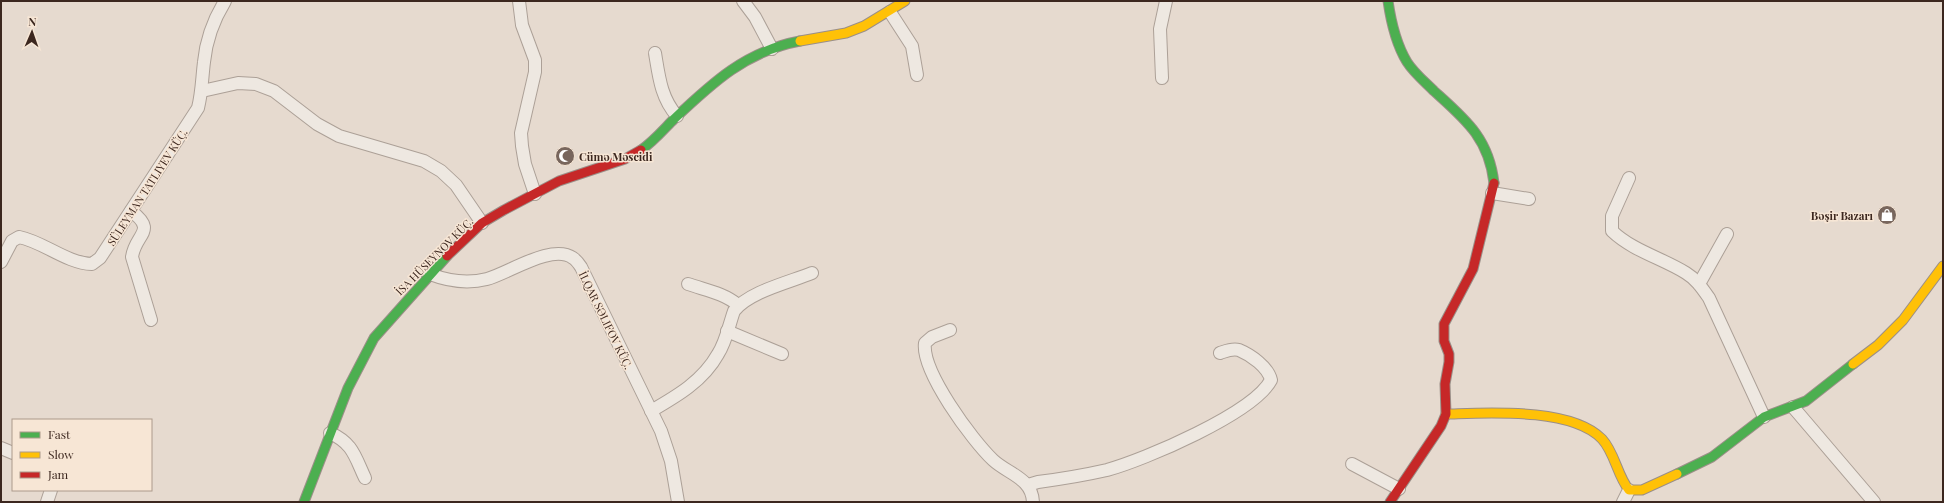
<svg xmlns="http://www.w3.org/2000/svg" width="1944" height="503" viewBox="0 0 1944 503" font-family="'Playfair Display',serif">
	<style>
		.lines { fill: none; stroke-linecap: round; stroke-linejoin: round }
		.street-casing { stroke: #aca097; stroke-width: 14 }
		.fast-casing { stroke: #9b8f88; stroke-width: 11 }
		.slow-casing { stroke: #9b8f88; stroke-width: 11 }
		.jam-casing { stroke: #9b8f88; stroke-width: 11 }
		.street { stroke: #eee8e1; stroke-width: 12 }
		.fast { stroke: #4caf50; stroke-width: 9 }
		.slow { stroke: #ffc107; stroke-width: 9 }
		.jam { stroke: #c62828; stroke-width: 9 }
		.labels { text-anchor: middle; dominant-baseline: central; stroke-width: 3; stroke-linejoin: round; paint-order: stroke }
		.poi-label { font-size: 11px; font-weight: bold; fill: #3c271f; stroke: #f7e6d5; text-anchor: start }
		.street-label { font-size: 11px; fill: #3c271f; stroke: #f7e6d5 }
	</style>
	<rect width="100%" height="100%" fill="#e6dacf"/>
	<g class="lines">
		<defs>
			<g id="street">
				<path d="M 519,1 L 522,25 L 535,60 L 535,72 L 521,133 L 522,146 L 525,164 L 535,194"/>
				<path d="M 743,1 L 755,17 L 772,49"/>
				<path d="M 890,12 L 912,46 L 917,75"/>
				<path d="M 655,53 C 659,77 661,98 677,116"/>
				<path d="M 1162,78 L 1160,29 L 1166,1"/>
				<path d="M 202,91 L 238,83 L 256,84 L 274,91 L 317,124 L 339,136 L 424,161 L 441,171 L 456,185 L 482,223"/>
				<path d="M 1629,178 L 1612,216 L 1612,231 C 1633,251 1662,258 1686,273 C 1696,279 1702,288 1709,298 L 1764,417"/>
				<path d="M 1492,193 L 1529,199"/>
				<path d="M 131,211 C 158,231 135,234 132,257 L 151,320"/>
				<path d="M 1,262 L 12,241 L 19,237 C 44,242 66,263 92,264 L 100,258 L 198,108 C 202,92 202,78 204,62 C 206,41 214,19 225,1"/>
				<path d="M 430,274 C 448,281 467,284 487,279 C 509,273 552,243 573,258 C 576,260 579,264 581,267 L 661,431 L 671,461 L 678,502"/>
				<path d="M 688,284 C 705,290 724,293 738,305"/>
				<path d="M 1699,284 L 1727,234"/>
				<path d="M 950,330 L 932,337 L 925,343 C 921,371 972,440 993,460 C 1008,474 1032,478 1033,502"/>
				<path d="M 727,331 L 782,354"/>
				<path d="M 1793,407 L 1874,502"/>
				<path d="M 651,411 C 677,396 703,381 718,354 C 726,342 729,325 734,311 C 748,292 790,282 812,273"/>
				<path d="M 330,433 C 353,443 355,457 365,478"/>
				<path d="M 1,448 L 13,453"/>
				<path d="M 1352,464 L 1399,489"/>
				<path d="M 1028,485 L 1038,482 C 1061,479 1085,475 1107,470 C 1144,460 1254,413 1271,380 C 1268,367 1251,355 1239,350 C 1232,348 1226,351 1220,353"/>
				<path d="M 47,502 L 51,490"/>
				<path d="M 1623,502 L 1629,490"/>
			</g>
			<g id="fast">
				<path d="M 1388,1 C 1391,22 1396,44 1407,62 C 1414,73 1425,82 1434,91 C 1465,119 1489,138 1494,183"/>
				<path d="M 641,150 C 653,142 664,129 674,119 C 712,83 746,51 800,41"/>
				<path d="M 1677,474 L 1712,457 L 1764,417 L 1806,401 L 1853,364"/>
				<path d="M 304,502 L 348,388 L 374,338 L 447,256"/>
			</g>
			<g id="slow">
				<path d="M 800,41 L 846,33 L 864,26 L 905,1"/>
				<path d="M 1853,364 L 1878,345 L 1903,320 L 1943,266"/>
				<path d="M 1446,414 C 1487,413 1571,407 1602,439 C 1615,453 1617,475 1629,490 L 1642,490 L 1677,474"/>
			</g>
			<g id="jam">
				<path d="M 447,256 L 482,223 L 504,210 L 559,181 L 625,159 L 641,150"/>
				<path d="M 1390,502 L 1441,426 L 1446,414 L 1445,384 L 1449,362 L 1449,354 L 1444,341 L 1444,324 L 1473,269 L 1494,183"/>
			</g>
		</defs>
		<use href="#street" class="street-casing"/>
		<use href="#fast" class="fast-casing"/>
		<use href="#slow" class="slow-casing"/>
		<use href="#jam" class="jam-casing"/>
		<use href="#street" class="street"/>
		<use href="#fast" class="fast"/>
		<use href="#slow" class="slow"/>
		<use href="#jam" class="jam"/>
	</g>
	<defs>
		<symbol id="mosque-disc" viewBox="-11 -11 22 22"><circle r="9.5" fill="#78665d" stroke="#f7e6d5"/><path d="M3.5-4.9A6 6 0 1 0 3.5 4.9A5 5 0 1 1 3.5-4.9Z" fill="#fff"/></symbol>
		<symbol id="shop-disc" viewBox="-11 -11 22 22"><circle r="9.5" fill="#78665d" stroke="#f7e6d5"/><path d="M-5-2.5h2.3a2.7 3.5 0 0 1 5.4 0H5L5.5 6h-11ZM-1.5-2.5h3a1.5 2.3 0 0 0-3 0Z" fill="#fff"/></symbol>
	</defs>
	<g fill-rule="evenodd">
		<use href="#mosque-disc" x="554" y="145" width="22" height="22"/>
		<use href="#shop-disc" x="1876" y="204" width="22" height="22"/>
	</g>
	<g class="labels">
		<g class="poi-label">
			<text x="579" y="156">Cümə Məscidi</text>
			<text x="1873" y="215" text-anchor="end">Bəşir Bazarı</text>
		</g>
		<g class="street-label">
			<text transform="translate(147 187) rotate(-57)">SÜLEYMAN TATLIYEV KÜÇ.</text>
			<text transform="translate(434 256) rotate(-45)">İSA HÜSEYNOV KÜÇ.</text>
			<text transform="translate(606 320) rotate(64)">İLQAR SƏLIFOV KÜÇ.</text>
		</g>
	</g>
	<rect width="1944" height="503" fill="none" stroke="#3c271f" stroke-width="4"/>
	<rect x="12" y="419" width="140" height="72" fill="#f7e6d5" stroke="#ac9a8c"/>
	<rect x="20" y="432" width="20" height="6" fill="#4caf50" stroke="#ac9a8c"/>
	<text x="48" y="439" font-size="12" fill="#3c271f">Fast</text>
	<rect x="20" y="452" width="20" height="6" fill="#ffc107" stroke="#ac9a8c"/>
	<text x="48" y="459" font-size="12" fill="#3c271f">Slow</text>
	<rect x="20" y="472" width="20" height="6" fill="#c62828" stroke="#ac9a8c"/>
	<text x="48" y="479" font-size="12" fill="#3c271f">Jam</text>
	<g transform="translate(32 32) rotate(2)" stroke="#f7e6d5" stroke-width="3" paint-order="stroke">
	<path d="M0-3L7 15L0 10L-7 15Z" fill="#3c271f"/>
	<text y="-6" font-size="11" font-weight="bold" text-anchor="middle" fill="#3c271f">N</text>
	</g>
</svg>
